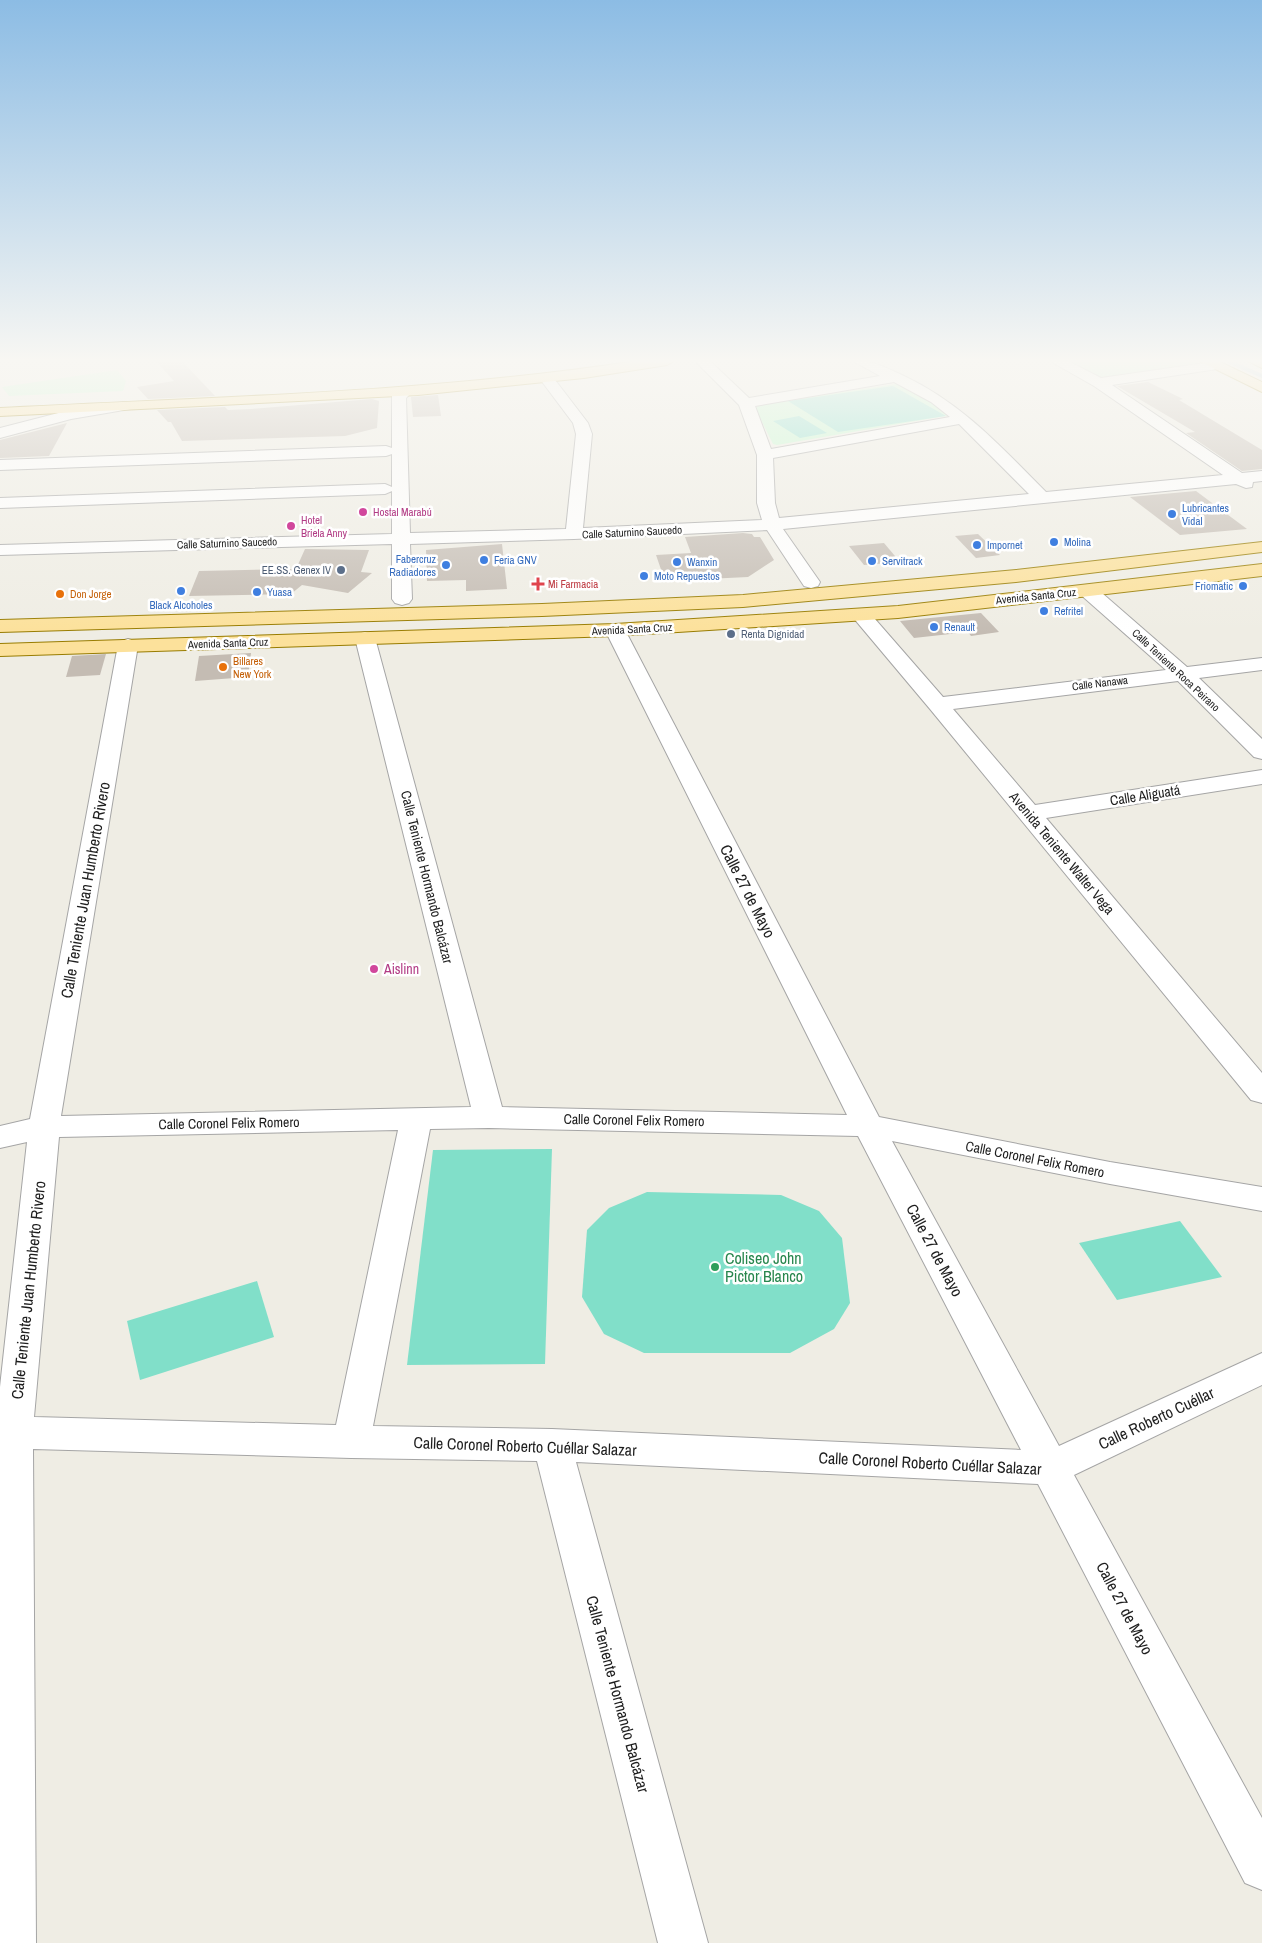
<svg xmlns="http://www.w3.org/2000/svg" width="1262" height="1943" viewBox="0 0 1262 1943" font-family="'Archivo Narrow',sans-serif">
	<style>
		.park { fill: #c0facd }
		.pitch { fill: #81dfc9 }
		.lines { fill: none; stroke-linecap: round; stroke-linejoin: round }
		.stream { stroke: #a3c7dd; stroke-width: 4 }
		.building { fill: #c4bcb3 }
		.minor-casing { stroke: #a5a5a5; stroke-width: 2 }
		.major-casing { stroke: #987c00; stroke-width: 2 }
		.minor { fill: #fff; fill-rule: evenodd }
		.major { fill: #fce19b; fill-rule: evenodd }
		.hotel-dot { fill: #d1479c; stroke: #fff; stroke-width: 2 }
		.shop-dot { fill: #3f7fe0; stroke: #fff; stroke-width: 2 }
		.service-dot { fill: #5c6f8a; stroke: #fff; stroke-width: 2 }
		.health-dot { fill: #e0444e; stroke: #fff; stroke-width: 2 }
		.food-dot { fill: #e8710a; stroke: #fff; stroke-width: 2 }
		.leisure-dot { fill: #2e9e5b; stroke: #fff; stroke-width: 2 }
		.labels { text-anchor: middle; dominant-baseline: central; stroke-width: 5; stroke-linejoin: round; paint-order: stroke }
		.far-shop-label { font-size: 11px; fill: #366cbe; stroke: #fff; text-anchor: start }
		.far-hotel-label { font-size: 11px; fill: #b23c85; stroke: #fff; text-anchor: start }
		.far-street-label { font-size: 11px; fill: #1e1e1e; stroke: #fff }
		.far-service-label { font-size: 11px; fill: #4e5e75; stroke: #fff; text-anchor: end }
		.far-health-label { font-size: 11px; fill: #be3a42; stroke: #fff; text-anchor: start }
		.far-food-label { font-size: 11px; fill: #c56008; stroke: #fff; text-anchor: start }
		.street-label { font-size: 14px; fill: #1e1e1e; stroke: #fff }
		.hotel-label { font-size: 14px; fill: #b23c85; stroke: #fff; text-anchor: start }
		.near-street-label { font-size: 16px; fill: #1e1e1e; stroke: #fff }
		.near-leisure-label { font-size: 16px; fill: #27864d; stroke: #fff; text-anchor: start }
	</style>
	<rect width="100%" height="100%" fill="#efede4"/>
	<g class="park">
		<path d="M 1061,361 L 1195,361 L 1200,364 L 1200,365 L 1103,381 Z"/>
		<path d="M 117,370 L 126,381 L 123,391 L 9,396 L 2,387 Z"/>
		<path d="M 896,384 L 905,385 L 951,415 L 777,445 L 773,444 L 755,408 L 762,404 Z"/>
	</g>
	<g class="pitch">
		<path d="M 893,386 L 946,416 L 838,432 L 788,401 Z"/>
		<path d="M 799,416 L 827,433 L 800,438 L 773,421 Z"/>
		<path d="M 552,1149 L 545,1364 L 407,1365 L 433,1150 Z"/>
		<path d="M 647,1192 L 781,1195 L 819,1211 L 842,1238 L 850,1303 L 834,1329 L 790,1353 L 644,1353 L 604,1334 L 582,1297 L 587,1230 L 609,1208 Z"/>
		<path d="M 1180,1221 L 1222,1277 L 1117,1300 L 1079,1243 Z"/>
		<path d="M 257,1281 L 274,1337 L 140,1380 L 127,1321 Z"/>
	</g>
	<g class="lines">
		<path class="stream" d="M 1228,361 L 1262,376"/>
	</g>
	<g class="building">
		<path d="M 156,361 L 182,361 L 215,396 L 148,399 L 137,387 L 174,381 Z"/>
		<path d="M 1148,382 L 1183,399 L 1179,400 L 1262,450 L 1262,469 L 1242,471 L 1186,433 L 1195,432 L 1117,386 Z"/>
		<path d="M 438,395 L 441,416 L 413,417 L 411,397 Z"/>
		<path d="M 372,399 L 379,401 L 377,428 L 345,436 L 182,441 L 171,422 L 168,422 L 157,410 L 225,407 L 228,410 L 251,409 Z"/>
		<path d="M 67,423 L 49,456 L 0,458 L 0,440 Z"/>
		<path d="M 1196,491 L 1247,529 L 1180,535 L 1130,497 Z"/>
		<path d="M 743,533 L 752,534 L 754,537 L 760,537 L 774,560 L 748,577 L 665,581 L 656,555 L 691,553 L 685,537 Z"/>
		<path d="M 978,534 L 999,554 L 1000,555 L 976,558 L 955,536 Z"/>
		<path d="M 884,543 L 900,562 L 864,565 L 849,546 Z"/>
		<path d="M 502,544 L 507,589 L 466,591 L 466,580 L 427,581 L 426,550 Z"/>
		<path d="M 305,549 L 369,550 L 361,572 L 372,573 L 348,593 L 302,585 L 291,594 L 189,596 L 199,571 L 296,569 Z"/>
		<path d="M 981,613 L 999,632 L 971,636 L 968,632 L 914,638 L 900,621 Z"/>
		<path d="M 251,653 L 248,677 L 195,681 L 199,656 Z"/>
		<path d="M 106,654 L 100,675 L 66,677 L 72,656 Z"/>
	</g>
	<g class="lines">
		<defs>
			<g id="minor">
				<path d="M 695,361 L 710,361 L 749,398 L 880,376 L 853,361 C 876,361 884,367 904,376 C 963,404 1001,447 1046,492 L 1223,475 L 1094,386 L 1050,361 L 1068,361 L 1101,378 L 1219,361 L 1224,365 L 1217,369 L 1112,385 L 1242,473 L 1262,471 L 1262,481 L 1253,482 L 1252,487 L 1246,488 L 1236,484 L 783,529 L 820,582 L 818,586 L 811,588 L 804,586 L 767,530 L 574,539 L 410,544 L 412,599 L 409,603 L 402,605 L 395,603 L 392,599 L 392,544 L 0,555 L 0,545 L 392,534 L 392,491 L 385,494 L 0,508 L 0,498 L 385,484 L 392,487 L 392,454 L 386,456 L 0,470 L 0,460 L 386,446 L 392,448 L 392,396 C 396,389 403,386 411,388 L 413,391 L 406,398 L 410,533 L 566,529 L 576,434 L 573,423 L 540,379 L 542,376 L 552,376 L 588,423 L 592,434 L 583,528 L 762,520 L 757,503 L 757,455 L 739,405 ZM 894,382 L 931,402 L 950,417 L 771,449 L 755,406 ZM 959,424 L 1029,494 L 779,518 L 775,503 L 773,458 Z"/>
				<path d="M 125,402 L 130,403 L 132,406 L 130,409 L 71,419 L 0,438 L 0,428 L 70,410 Z"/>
				<path d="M 1088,585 L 1095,587 L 1187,667 L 1262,658 L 1262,670 L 1199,678 L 1262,739 L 1262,759 L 1254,757 L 1178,681 L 953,709 L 1035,805 L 1262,770 L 1262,784 L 1046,818 L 1262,1073 L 1262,1103 L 1251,1100 L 930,709 L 851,615 L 854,611 L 861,609 L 868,611 L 943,697 L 1166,670 L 1081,595 L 1079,591 L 1081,587 Z"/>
				<path d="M 615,624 L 622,626 L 625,630 L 879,1117 L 1110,1162 L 1262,1187 L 1262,1211 L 1110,1184 L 892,1141 L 1059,1446 L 1262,1353 L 1262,1385 L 1074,1475 L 1262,1818 L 1262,1890 L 1245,1883 L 1038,1484 L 576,1462 L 708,1943 L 658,1943 L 537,1461 L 351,1458 L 33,1449 L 36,1943 L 0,1943 L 0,1387 L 27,1142 L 0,1148 L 0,1126 L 30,1119 L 118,645 L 121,641 L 128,639 L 135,641 L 138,645 L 61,1116 L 471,1107 L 355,638 L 358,634 L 365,632 L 372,634 L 375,638 L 502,1107 L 847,1115 L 605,630 L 608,626 ZM 489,1128 L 858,1136 L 1021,1450 L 552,1429 L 373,1426 L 430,1129 ZM 398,1130 L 336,1425 L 34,1417 L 59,1137 Z"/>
			</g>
			<g id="major">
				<path d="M 636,361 L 674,361 L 667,365 L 584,378 L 418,395 L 0,416 L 0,408 C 212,397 426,393 636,361 Z"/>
				<path d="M 1199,361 L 1218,361 L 1262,382 L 1262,392 Z"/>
				<path d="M 1248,361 L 1262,361 L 1262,368 Z"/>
				<path d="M 1262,542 L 1262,552 L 1016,582 L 743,607 L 542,616 L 0,632 L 0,620 L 542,604 L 743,595 L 1016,570 Z"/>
				<path d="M 1262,564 L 1262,576 L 898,618 L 615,636 L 0,656 L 0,644 L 615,624 L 898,606 Z"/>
			</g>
		</defs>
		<use href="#minor" class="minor-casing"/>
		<use href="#major" class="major-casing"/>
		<use href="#minor" class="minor"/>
		<use href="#major" class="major"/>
	</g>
	<linearGradient id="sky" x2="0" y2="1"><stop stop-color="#8cbce4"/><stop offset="0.57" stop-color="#f8f7f3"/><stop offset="1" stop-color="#f8f7f3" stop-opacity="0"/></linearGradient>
	<rect width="1262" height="633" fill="url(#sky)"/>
	<g class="hotel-dot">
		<circle cx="363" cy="512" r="5"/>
		<circle cx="291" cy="526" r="5"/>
		<circle cx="374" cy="969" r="5"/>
	</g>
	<g class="shop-dot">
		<circle cx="1172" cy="514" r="5"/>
		<circle cx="1054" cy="542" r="5"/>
		<circle cx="977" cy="545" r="5"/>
		<circle cx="484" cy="560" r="5"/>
		<circle cx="872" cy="561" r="5"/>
		<circle cx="677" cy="562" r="5"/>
		<circle cx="446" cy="565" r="5"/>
		<circle cx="644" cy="576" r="5"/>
		<circle cx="1243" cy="586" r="5"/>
		<circle cx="181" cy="591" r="5"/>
		<circle cx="257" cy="592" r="5"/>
		<circle cx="1044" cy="611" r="5"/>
		<circle cx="934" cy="627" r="5"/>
	</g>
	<g class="service-dot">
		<circle cx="341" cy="570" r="5"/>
		<circle cx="731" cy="634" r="5"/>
	</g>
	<path class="health-dot" d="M535.5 576.5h5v5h5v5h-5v5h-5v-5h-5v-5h5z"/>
	<g class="food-dot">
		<circle cx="60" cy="594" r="5"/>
		<circle cx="223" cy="667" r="5"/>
	</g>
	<circle class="leisure-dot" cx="715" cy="1267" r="5"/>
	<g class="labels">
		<g class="far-shop-label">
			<text x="1182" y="508">Lubricantes<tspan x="1182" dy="13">Vidal</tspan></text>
			<text x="1064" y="542">Molina</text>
			<text x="987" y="545">Impornet</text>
			<text x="436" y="559" text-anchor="end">Fabercruz<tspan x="436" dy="13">Radiadores</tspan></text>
			<text x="494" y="560">Feria GNV</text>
			<text x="882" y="561">Servitrack</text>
			<text x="687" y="562">Wanxin</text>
			<text x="654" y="576">Moto Repuestos</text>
			<text x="1233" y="586" text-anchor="end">Friomatic</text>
			<text x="267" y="592">Yuasa</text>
			<text x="181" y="605" text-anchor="middle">Black Alcoholes</text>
			<text x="1054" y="611">Refritel</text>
			<text x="944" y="627">Renault</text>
		</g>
		<g class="far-hotel-label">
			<text x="373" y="512">Hostal Marabú</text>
			<text x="301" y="520">Hotel<tspan x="301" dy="13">Briela Anny</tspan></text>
		</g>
		<g class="far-street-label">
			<text transform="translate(632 532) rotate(-3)">Calle Saturnino Saucedo</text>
			<text transform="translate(227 543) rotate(-2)">Calle Saturnino Saucedo</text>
			<text transform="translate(1036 596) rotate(-6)">Avenida Santa Cruz</text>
			<text transform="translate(632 629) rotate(-3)">Avenida Santa Cruz</text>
			<text transform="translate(228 643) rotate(-2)">Avenida Santa Cruz</text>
			<text transform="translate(1176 670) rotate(43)">Calle Teniente Roca Peirano</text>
			<text transform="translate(1100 683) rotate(-7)">Calle Nanawa</text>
		</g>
		<g class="far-service-label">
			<text x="331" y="570">EE.SS. Genex IV</text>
			<text x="741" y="634" text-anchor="start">Renta Dignidad</text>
		</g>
		<g class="far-health-label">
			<text x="548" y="584">Mi Farmacia</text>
		</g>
		<g class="far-food-label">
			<text x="70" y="594">Don Jorge</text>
			<text x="233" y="661">Billares<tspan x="233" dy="13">New York</tspan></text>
		</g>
		<g class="street-label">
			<text transform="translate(1145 795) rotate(-9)">Calle Aliguatá</text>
			<text transform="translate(1062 853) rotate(50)">Avenida Teniente Walter Vega</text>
			<text transform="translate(427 877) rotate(76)">Calle Teniente Hormando Balcázar</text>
			<text transform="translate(634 1120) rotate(1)">Calle Coronel Felix Romero</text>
			<text transform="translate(229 1123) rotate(-1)">Calle Coronel Felix Romero</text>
			<text transform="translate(1035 1159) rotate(11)">Calle Coronel Felix Romero</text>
		</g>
		<g class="hotel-label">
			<text x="384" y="969">Aislinn</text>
		</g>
		<g class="near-street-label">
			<text transform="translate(85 890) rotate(-80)">Calle Teniente Juan Humberto Rivero</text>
			<text transform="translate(748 891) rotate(63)">Calle 27 de Mayo</text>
			<text transform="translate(935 1250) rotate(62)">Calle 27 de Mayo</text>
			<text transform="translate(28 1290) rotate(-84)">Calle Teniente Juan Humberto Rivero</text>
			<text transform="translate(1156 1418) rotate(-25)">Calle Roberto Cuéllar</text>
			<text transform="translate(525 1446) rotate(2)">Calle Coronel Roberto Cuéllar Salazar</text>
			<text transform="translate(930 1463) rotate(3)">Calle Coronel Roberto Cuéllar Salazar</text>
			<text transform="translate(1125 1608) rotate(62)">Calle 27 de Mayo</text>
			<text transform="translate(618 1694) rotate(75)">Calle Teniente Hormando Balcázar</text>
		</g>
		<g class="near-leisure-label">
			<text x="725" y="1258">Coliseo John<tspan x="725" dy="18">Pictor Blanco</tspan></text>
		</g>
	</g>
</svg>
